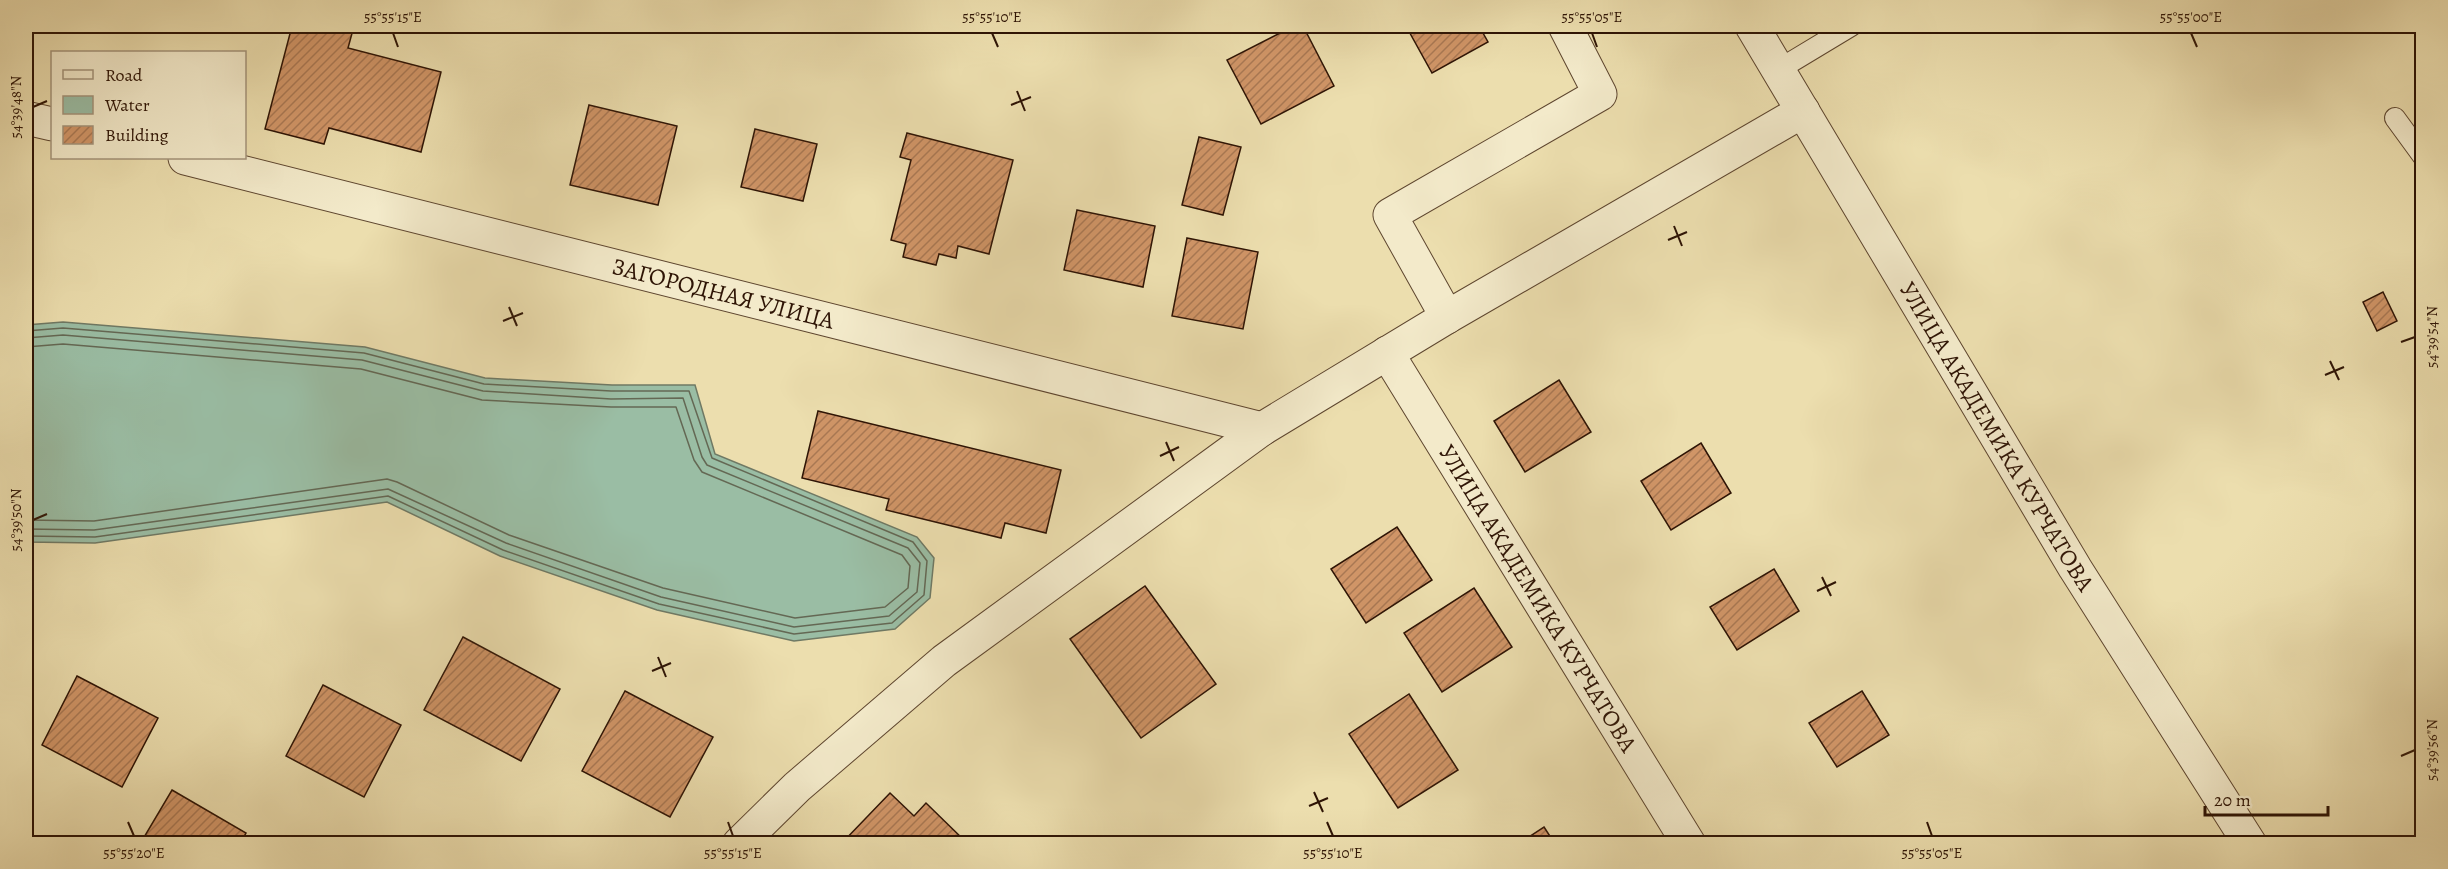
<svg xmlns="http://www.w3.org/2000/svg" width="2448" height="869" viewBox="0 0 2448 869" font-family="Alegreya,serif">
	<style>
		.water { fill: #9abda4; stroke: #6f7964; stroke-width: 1.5 }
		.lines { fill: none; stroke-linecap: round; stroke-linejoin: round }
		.shore { stroke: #646854; stroke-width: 1.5 }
		.building { fill: url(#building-hatch); stroke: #2e1405; stroke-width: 1.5 }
		.service-casing { stroke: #5e462f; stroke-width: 22 }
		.minor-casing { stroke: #5e462f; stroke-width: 35 }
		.service { stroke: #f3eaca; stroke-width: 20 }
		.minor { stroke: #f3eaca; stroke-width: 33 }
		.ticks { fill: none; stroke: #2e1405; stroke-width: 2 }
		.labels { text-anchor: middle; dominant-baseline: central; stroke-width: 5; stroke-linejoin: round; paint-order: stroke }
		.street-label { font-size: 24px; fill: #2e1405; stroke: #f3eaca }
		.neatline { fill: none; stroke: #2e1405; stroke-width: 2 }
		.ticks-label { font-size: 15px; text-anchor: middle; fill: #2e1405 }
	</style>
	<defs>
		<pattern id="building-hatch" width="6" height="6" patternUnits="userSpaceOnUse" patternTransform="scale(1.5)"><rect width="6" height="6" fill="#d09567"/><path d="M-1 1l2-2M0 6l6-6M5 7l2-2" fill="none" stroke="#a97853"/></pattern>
	</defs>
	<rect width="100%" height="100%" fill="#ecdeae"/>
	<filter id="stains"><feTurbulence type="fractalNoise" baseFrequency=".00333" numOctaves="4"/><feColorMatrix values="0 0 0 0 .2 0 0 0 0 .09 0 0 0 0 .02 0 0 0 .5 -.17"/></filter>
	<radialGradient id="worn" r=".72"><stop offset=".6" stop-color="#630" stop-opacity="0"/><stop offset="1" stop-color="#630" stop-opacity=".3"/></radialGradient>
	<path class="water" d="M 63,322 L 365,347 L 485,378 L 612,385 L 695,385 L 715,454 L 917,537 L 934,558 L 930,598 L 895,629 L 794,641 L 657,610 L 500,556 L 387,502 L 95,543 L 26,542 L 26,325 Z"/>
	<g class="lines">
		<g class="shore">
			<path d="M 26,331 L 63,328 L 364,353 L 484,384 L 611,391 L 689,391 L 712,458 L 913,542 L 927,561 L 924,595 L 892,623 L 794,634 L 659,604 L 503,550 L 388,496 L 95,537 L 26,536"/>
			<path d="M 26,338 L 63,335 L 362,360 L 483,391 L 611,399 L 683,398 L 702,457 L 707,465 L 908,548 L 920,563 L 917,592 L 889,616 L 794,627 L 661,597 L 506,543 L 388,489 L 94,530 L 26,529"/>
			<path d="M 26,347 L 63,344 L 361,369 L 482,400 L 611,407 L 676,407 L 694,460 L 702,472 L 902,555 L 910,566 L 908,588 L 885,607 L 795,618 L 663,588 L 509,535 L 397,482 L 387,479 L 94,521 L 26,520"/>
		</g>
	</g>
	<g class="building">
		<path d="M 292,26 L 354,26 L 348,48 L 441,72 L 421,152 L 329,128 L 324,144 L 265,129 Z"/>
		<path d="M 1061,26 L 1093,26 L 1092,32 Z"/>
		<path d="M 1294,26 L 1303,26 L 1334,86 L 1261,124 L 1227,60 Z"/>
		<path d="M 1406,26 L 1479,26 L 1488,42 L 1432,73 Z"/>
		<path d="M 589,105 L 677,126 L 658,205 L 570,185 Z"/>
		<path d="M 755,129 L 817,144 L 803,201 L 741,187 Z"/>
		<path d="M 907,133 L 1013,160 L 989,254 L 958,246 L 956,258 L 939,254 L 936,265 L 903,257 L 906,244 L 891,240 L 911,160 L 900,157 Z"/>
		<path d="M 1199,137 L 1241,147 L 1223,215 L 1182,205 Z"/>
		<path d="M 1077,210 L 1155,226 L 1143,287 L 1064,270 Z"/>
		<path d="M 1187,238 L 1258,252 L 1243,329 L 1172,316 Z"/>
		<path d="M 2383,292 L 2397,321 L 2377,331 L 2363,302 Z"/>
		<path d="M 1559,380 L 1591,432 L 1525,472 L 1494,421 Z"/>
		<path d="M 818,411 L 1061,470 L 1046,533 L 1005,523 L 1001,538 L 886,510 L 889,499 L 802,478 Z"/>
		<path d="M 1701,443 L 1731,493 L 1671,530 L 1641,481 Z"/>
		<path d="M 1397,527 L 1432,580 L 1366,623 L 1331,569 Z"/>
		<path d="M 1774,569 L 1799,611 L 1737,650 L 1710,607 Z"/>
		<path d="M 1145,586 L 1216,684 L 1141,738 L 1070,639 Z"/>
		<path d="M 1474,588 L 1512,647 L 1442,692 L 1404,633 Z"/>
		<path d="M 463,637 L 560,689 L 521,761 L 424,710 Z"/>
		<path d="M 77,676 L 158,718 L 122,787 L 42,745 Z"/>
		<path d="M 323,685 L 401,725 L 364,797 L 286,756 Z"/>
		<path d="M 625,691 L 713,737 L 670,817 L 582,771 Z"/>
		<path d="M 1862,691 L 1889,735 L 1837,767 L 1809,723 Z"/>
		<path d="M 1409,694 L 1458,770 L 1398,808 L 1349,734 Z"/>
		<path d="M 172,790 L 246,833 L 240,844 L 140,844 Z"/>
		<path d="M 890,793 L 914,816 L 926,803 L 968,844 L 841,844 Z"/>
		<path d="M 1544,827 L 1555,844 L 1518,844 Z"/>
	</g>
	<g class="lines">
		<defs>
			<g id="service">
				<path d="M 1778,70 L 1851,26"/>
				<path d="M 2395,118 L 2422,155"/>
			</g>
			<g id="minor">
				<path id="s1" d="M 1752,26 L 2075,568 L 2250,844"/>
				<path d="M 26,118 L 52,124"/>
				<path id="s2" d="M 185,158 L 1262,429"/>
				<path d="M 1447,317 L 1390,215 L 1600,94 L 1565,26"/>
				<path id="s3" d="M 1387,353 L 1689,844"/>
				<path d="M 739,844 L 797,787 L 944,661 L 1262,429 L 1447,317 L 1803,111"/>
			</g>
		</defs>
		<use href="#service" class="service-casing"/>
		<use href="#minor" class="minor-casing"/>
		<use href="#service" class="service"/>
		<use href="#minor" class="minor"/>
	</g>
	<path class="ticks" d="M 393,33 L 398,47M 992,33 L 998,47M 1592,33 L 1597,47M 2191,33 L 2197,47M 1017,91 L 1025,111M 1011,105 L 1031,97M 33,107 L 47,101M 1674,226 L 1682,246M 1668,240 L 1687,232M 509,307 L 517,326M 503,321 L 523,313M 2401,342 L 2415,337M 2330,361 L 2339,380M 2325,375 L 2344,367M 1166,442 L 1174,461M 1160,456 L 1179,447M 33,520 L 47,514M 1822,577 L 1831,596M 1817,591 L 1836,582M 658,657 L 666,677M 652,671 L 671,663M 2401,756 L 2415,750M 1314,792 L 1323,812M 1309,806 L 1328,798M 128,822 L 134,836M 728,822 L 733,836M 1327,822 L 1333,836M 1927,822 L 1932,836"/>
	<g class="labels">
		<g class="street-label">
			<text stroke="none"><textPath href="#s2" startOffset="555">ЗАГОРОДНАЯ УЛИЦА</textPath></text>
			<text stroke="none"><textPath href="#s1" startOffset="478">УЛИЦА АКАДЕМИКА КУРЧАТОВА</textPath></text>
			<text stroke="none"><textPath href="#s3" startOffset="288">УЛИЦА АКАДЕМИКА КУРЧАТОВА</textPath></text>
		</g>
	</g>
	<rect width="2448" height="869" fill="none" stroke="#ecdeae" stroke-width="66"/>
	<rect x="51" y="51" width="195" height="108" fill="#f3eaca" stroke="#a4947b" stroke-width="1.5"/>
	<rect x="63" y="70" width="30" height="9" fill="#f3eaca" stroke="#a4947b" stroke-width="1.5"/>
	<text x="105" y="81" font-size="18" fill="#2e1405">Road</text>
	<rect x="63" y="96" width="30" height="18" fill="#9abda4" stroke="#a4947b" stroke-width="1.5"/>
	<text x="105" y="111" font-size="18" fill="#2e1405">Water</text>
	<rect x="63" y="126" width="30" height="18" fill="url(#building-hatch)" stroke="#a4947b" stroke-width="1.5"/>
	<text x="105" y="141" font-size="18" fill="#2e1405">Building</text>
	<path d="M2205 806v9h123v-9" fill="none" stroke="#2e1405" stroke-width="3"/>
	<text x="2214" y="806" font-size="18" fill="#2e1405" stroke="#f3eaca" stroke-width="4.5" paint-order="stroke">20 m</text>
	<rect x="33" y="33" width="2382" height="803" class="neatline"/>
	<g class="ticks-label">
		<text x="393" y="22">55°55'15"E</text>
		<text x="992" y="22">55°55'10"E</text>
		<text x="1592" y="22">55°55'05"E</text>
		<text x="2191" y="22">55°55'00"E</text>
		<text transform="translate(16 107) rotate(-90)" y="5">54°39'48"N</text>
		<text transform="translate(2432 337) rotate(-90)" y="5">54°39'54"N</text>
		<text transform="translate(16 520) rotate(-90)" y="5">54°39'50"N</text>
		<text transform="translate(2432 750) rotate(-90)" y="5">54°39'56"N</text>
		<text x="134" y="858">55°55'20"E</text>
		<text x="733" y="858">55°55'15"E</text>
		<text x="1333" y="858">55°55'10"E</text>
		<text x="1932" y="858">55°55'05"E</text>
	</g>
	<rect width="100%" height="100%" filter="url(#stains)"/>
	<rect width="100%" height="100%" fill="url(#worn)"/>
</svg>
